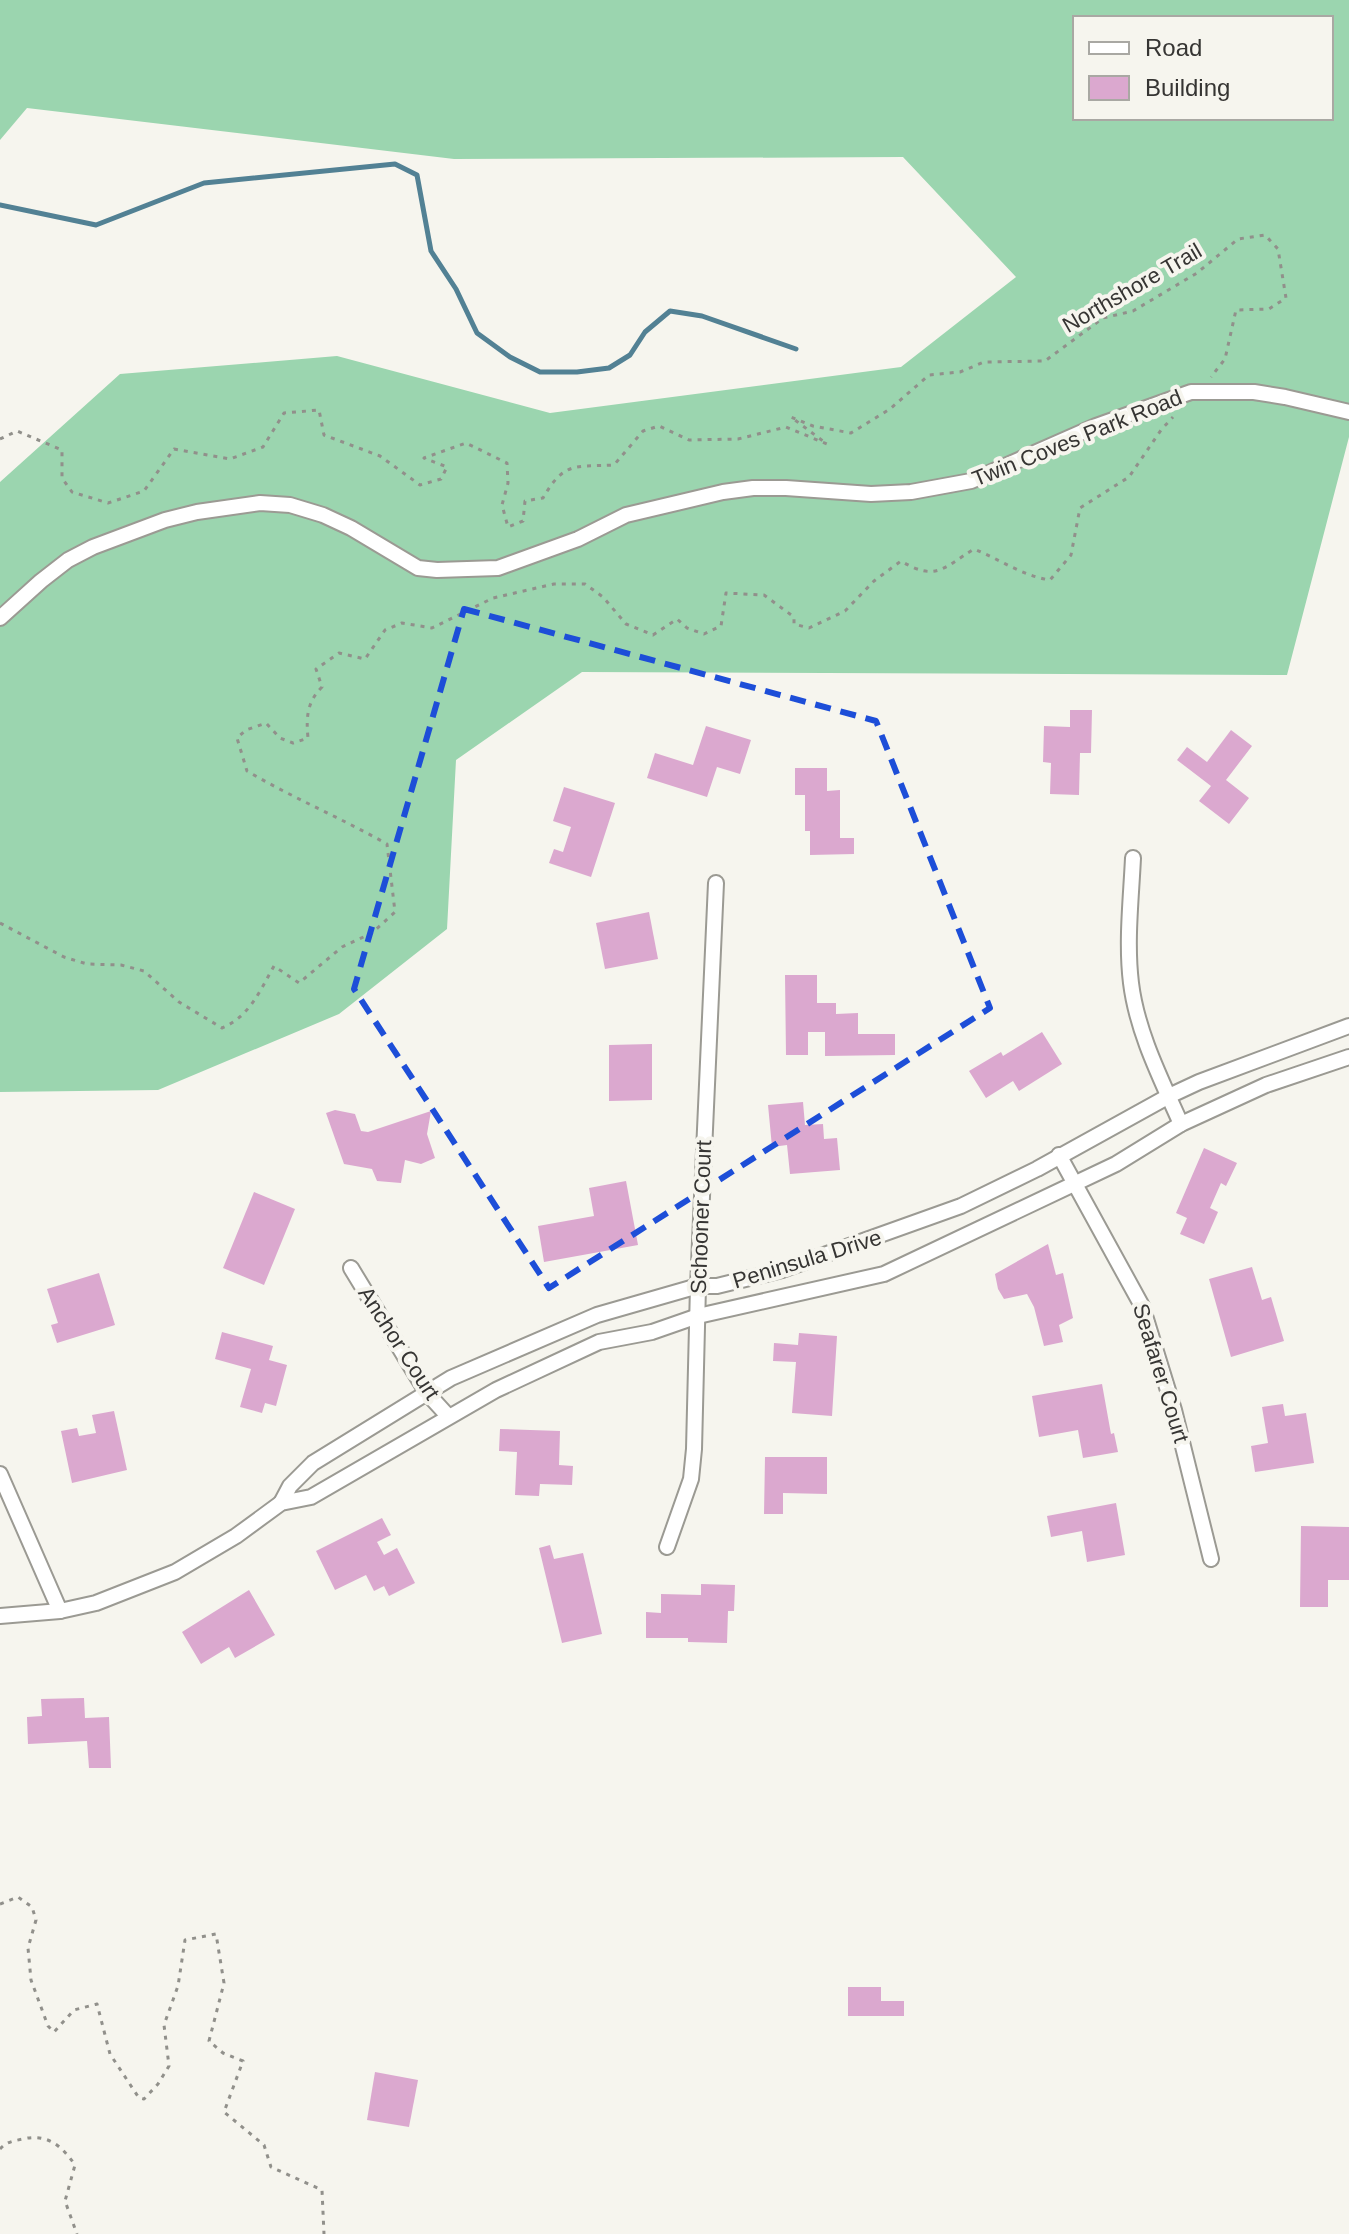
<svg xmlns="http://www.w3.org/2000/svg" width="1349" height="2234" viewBox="0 0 1349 2234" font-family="Helvetica,sans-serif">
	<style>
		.forest { fill: #9bd5af; fill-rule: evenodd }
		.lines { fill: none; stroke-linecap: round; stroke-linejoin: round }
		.stream { stroke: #528194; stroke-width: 5 }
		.building { fill: #dba8cf }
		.minor-casing { stroke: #9b9a93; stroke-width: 18 }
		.path { stroke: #91908b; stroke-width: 3; stroke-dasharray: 4 6; stroke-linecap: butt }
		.minor { stroke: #fff; stroke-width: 14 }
		.marked { fill: none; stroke: #1d4ed8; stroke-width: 6; stroke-dasharray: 16 10; stroke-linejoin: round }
		.labels { text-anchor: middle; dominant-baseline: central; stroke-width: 8; stroke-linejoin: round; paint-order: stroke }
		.street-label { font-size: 22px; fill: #363533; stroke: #f6f5ee }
	</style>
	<rect width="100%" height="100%" fill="#f6f5ee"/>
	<path class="forest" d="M 0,0 L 1349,0 L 1349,437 L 1287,675 L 582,672 L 456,760 L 447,929 L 339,1014 L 158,1090 L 0,1092 L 0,482 L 120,374 L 337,356 L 550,413 L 901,367 L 1016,277 L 903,157 L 454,159 L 27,108 L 0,140 ZM 1075,18 L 1331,18 L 1331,118 L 1075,118 Z"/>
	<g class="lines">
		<path class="stream" d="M 0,205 L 96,225 L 204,183 L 395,164 L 417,175 L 431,251 L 456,289 L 477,333 L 510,357 L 540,372 L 577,372 L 609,368 L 630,355 L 645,332 L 670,311 L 702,316 L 796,349"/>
	</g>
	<g class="building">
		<path d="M 1070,710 L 1092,710 L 1091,753 L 1080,753 L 1079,795 L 1050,794 L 1051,763 L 1043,762 L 1044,726 L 1070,727 Z"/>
		<path d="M 706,726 L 751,740 L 740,774 L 717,767 L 707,797 L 647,778 L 655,753 L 693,765 Z"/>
		<path d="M 1231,730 L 1252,746 L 1226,780 L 1249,798 L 1229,824 L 1199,801 L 1211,786 L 1177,760 L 1187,747 L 1207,762 Z"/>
		<path d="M 795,768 L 827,768 L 827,791 L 840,790 L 840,838 L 854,838 L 854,854 L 810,855 L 810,831 L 805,831 L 805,795 L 795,795 Z"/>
		<path d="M 564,787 L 615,803 L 591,877 L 549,863 L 554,849 L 563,852 L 571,827 L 553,821 Z"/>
		<path d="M 649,912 L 658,959 L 605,969 L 596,923 Z"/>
		<path d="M 785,975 L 817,975 L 817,1003 L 836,1003 L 836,1014 L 858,1013 L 858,1034 L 895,1034 L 895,1055 L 825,1056 L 825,1032 L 808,1032 L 808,1055 L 786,1055 Z"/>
		<path d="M 1042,1032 L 1062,1064 L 1019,1091 L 1013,1081 L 986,1098 L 969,1071 L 1001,1052 L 1003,1056 Z"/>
		<path d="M 652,1044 L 652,1100 L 609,1101 L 609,1045 Z"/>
		<path d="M 803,1102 L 805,1125 L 823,1124 L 824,1139 L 837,1138 L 840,1170 L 790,1174 L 787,1145 L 772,1147 L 768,1105 Z"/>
		<path d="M 335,1110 L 355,1114 L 361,1131 L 368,1132 L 431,1111 L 427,1134 L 435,1158 L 421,1164 L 405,1160 L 401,1183 L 377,1181 L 372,1169 L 344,1164 L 326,1113 Z"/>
		<path d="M 1204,1148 L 1237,1163 L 1226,1186 L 1221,1183 L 1210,1208 L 1218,1212 L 1204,1244 L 1180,1234 L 1187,1218 L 1176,1213 Z"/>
		<path d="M 626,1181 L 638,1245 L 544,1262 L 538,1226 L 594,1216 L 589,1188 Z"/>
		<path d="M 254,1192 L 295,1209 L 264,1285 L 223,1268 Z"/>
		<path d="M 1048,1244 L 1056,1275 L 1063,1273 L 1073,1318 L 1059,1325 L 1063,1342 L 1044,1346 L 1034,1307 L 1027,1294 L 1004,1299 L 998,1289 L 995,1274 Z"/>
		<path d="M 1252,1267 L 1262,1300 L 1271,1297 L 1284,1341 L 1231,1357 L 1209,1279 Z"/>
		<path d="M 99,1273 L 115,1325 L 57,1343 L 51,1325 L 58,1323 L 47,1289 Z"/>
		<path d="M 222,1332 L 273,1346 L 269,1360 L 287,1365 L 276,1406 L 265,1403 L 262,1413 L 240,1407 L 251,1369 L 215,1359 Z"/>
		<path d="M 799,1333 L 837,1336 L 832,1416 L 792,1413 L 796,1362 L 773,1361 L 774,1343 L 798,1345 Z"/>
		<path d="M 1102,1384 L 1111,1434 L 1114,1433 L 1118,1452 L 1083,1458 L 1078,1430 L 1039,1437 L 1032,1396 Z"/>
		<path d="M 1283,1404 L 1285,1416 L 1306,1413 L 1314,1463 L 1255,1472 L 1251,1446 L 1268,1443 L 1262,1407 Z"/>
		<path d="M 114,1411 L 127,1470 L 72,1483 L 61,1431 L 77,1428 L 79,1436 L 96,1433 L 92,1415 Z"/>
		<path d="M 500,1429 L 560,1431 L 559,1465 L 573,1466 L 572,1485 L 540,1484 L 539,1496 L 515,1495 L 517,1452 L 499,1451 Z"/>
		<path d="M 765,1457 L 827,1457 L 827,1494 L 783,1493 L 783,1514 L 764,1514 Z"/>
		<path d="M 1116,1503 L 1125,1555 L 1087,1562 L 1082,1531 L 1051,1537 L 1047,1516 Z"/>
		<path d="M 382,1518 L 391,1535 L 377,1542 L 384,1555 L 397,1548 L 415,1583 L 389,1596 L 384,1586 L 374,1591 L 366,1575 L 335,1590 L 316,1551 Z"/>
		<path d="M 1301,1526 L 1349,1527 L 1349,1580 L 1328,1580 L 1328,1607 L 1300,1607 Z"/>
		<path d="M 550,1545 L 554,1559 L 583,1553 L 602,1634 L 562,1643 L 539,1548 Z"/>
		<path d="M 701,1584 L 735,1585 L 734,1611 L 728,1611 L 727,1643 L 688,1642 L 688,1638 L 646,1638 L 646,1612 L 661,1613 L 661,1594 L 701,1595 Z"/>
		<path d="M 249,1590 L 275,1635 L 235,1658 L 229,1647 L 201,1664 L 182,1632 Z"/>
		<path d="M 84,1698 L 85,1718 L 109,1717 L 111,1768 L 89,1768 L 87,1741 L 28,1744 L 27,1717 L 42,1716 L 41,1699 Z"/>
		<path d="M 848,1987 L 881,1987 L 881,2001 L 904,2001 L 904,2016 L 848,2016 Z"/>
		<path d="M 375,2072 L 418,2080 L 409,2127 L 367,2120 Z"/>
	</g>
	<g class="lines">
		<defs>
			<g id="minor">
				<path d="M 0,618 L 41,581 L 68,560 L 93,547 L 165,520 L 197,512 L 260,503 L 290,505 L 323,515 L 351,528 L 418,568 L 437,570 L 498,568 L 578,539 L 626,515 L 723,492 L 753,488 L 786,488 L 871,494 L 911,492 L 971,481 L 1096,426 L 1191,392 L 1254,392 L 1285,397 L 1349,412"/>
				<path d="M 1133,858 C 1131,900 1126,942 1131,983 C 1137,1032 1161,1079 1181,1124"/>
				<path d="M 1059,1155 L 1142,1306 L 1174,1410 L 1211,1559"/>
				<path d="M 351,1268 L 427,1393 L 448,1416"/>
				<path d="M 0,1474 L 60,1611"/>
				<path d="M 281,1503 L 290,1486 L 313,1463 L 451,1378 L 597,1315 L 698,1286 L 717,1286 L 782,1270 L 961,1206 L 1037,1169 L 1169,1096 L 1199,1082 L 1349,1026"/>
				<path d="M 667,1547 L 691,1479 L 694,1449 L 698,1286 L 716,883"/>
				<path d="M 0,1616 L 60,1611 L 96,1603 L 175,1572 L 236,1536 L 281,1503 L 311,1497 L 496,1390 L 599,1342 L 652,1332 L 698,1316 L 884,1274 L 1116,1164 L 1181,1124 L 1266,1085 L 1349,1057"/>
			</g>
		</defs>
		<use href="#minor" class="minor-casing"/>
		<g class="path">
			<path d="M 0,439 L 17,431 L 62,450 L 62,478 L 72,492 L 108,503 L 144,491 L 174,449 L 230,459 L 263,447 L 284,413 L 319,410 L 324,435 L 380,456 L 420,485 L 441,479 L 447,467 L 424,458 L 466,443 L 507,463 L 508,483 L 502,505 L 508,527 L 523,521 L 525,501 L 543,498 C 564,461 575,467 614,465 L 643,431 L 659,426 L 689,440 L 738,439 L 786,427 L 827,444 L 791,417 L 813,426 L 851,433 L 890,409 L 929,375 L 960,372 L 984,362 L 1045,361 L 1103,318 L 1133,311 L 1197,273 L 1238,239 L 1265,235 L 1278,249 L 1286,298 L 1269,309 L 1236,310 L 1225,359 L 1211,377"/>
			<path d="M 0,923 L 64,957 L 87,964 L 121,965 L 144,971 L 179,1002 L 222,1028 C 249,1017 260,991 274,966 L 299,983 L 342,947 L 372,933 L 395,912 L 387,844 C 341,818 293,798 247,771 L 237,738 L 246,730 L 266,723 L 280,738 L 293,743 L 308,738 C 306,717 307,702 322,687 L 316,669 L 339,653 L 365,659 L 385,630 L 402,623 L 432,628 L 493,598 L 554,584 L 585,584 L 603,597 L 626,624 L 653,635 L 677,619 L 687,628 L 704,634 L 721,626 L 726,593 L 764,595 L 794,617 L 794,624 L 809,628 L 845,611 L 874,581 L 901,561 C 936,582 943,568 974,549 C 999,559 1023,576 1050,580 L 1071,555 L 1080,508 L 1129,477 L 1161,430 L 1173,417"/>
			<path d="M 0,1904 L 18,1897 L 32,1907 L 36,1920 L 28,1948 L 31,1980 L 48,2026 L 54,2032 L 74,2010 L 97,2004 L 110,2054 L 139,2098 L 144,2099 L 158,2084 L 169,2066 L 164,2025 L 178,1986 L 185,1940 L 216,1934 L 224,1983 L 209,2041 L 223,2053 L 243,2061 L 224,2112 L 264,2145 L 271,2167 L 322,2190 L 324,2234"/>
			<path d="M 0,2149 C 6,2142 13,2141 23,2139 C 47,2133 62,2146 75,2165 L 65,2201 L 77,2234"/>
		</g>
		<use href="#minor" class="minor"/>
	</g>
	<path class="marked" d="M 464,609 L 876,721 L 990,1008 L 549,1288 L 354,989 Z"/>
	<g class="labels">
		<g class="street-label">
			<text transform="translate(1132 288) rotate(-30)">Northshore Trail</text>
			<text transform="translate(1077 438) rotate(-22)">Twin Coves Park Road</text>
			<text transform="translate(701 1217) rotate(-88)">Schooner Court</text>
			<text transform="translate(807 1259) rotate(-17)">Peninsula Drive</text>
			<text transform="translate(399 1343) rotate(57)">Anchor Court</text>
			<text transform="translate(1161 1373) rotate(73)">Seafarer Court</text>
		</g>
	</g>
	<rect x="1073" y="16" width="260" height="104" fill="#f6f5ee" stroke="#a9a8a3" stroke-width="2"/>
	<rect x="1089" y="42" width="40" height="12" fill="#ffffff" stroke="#a9a8a3" stroke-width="2"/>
	<text x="1145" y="56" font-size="24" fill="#363533">Road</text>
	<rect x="1089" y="76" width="40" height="24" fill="#dba8cf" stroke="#a9a8a3" stroke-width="2"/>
	<text x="1145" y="96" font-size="24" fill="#363533">Building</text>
</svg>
